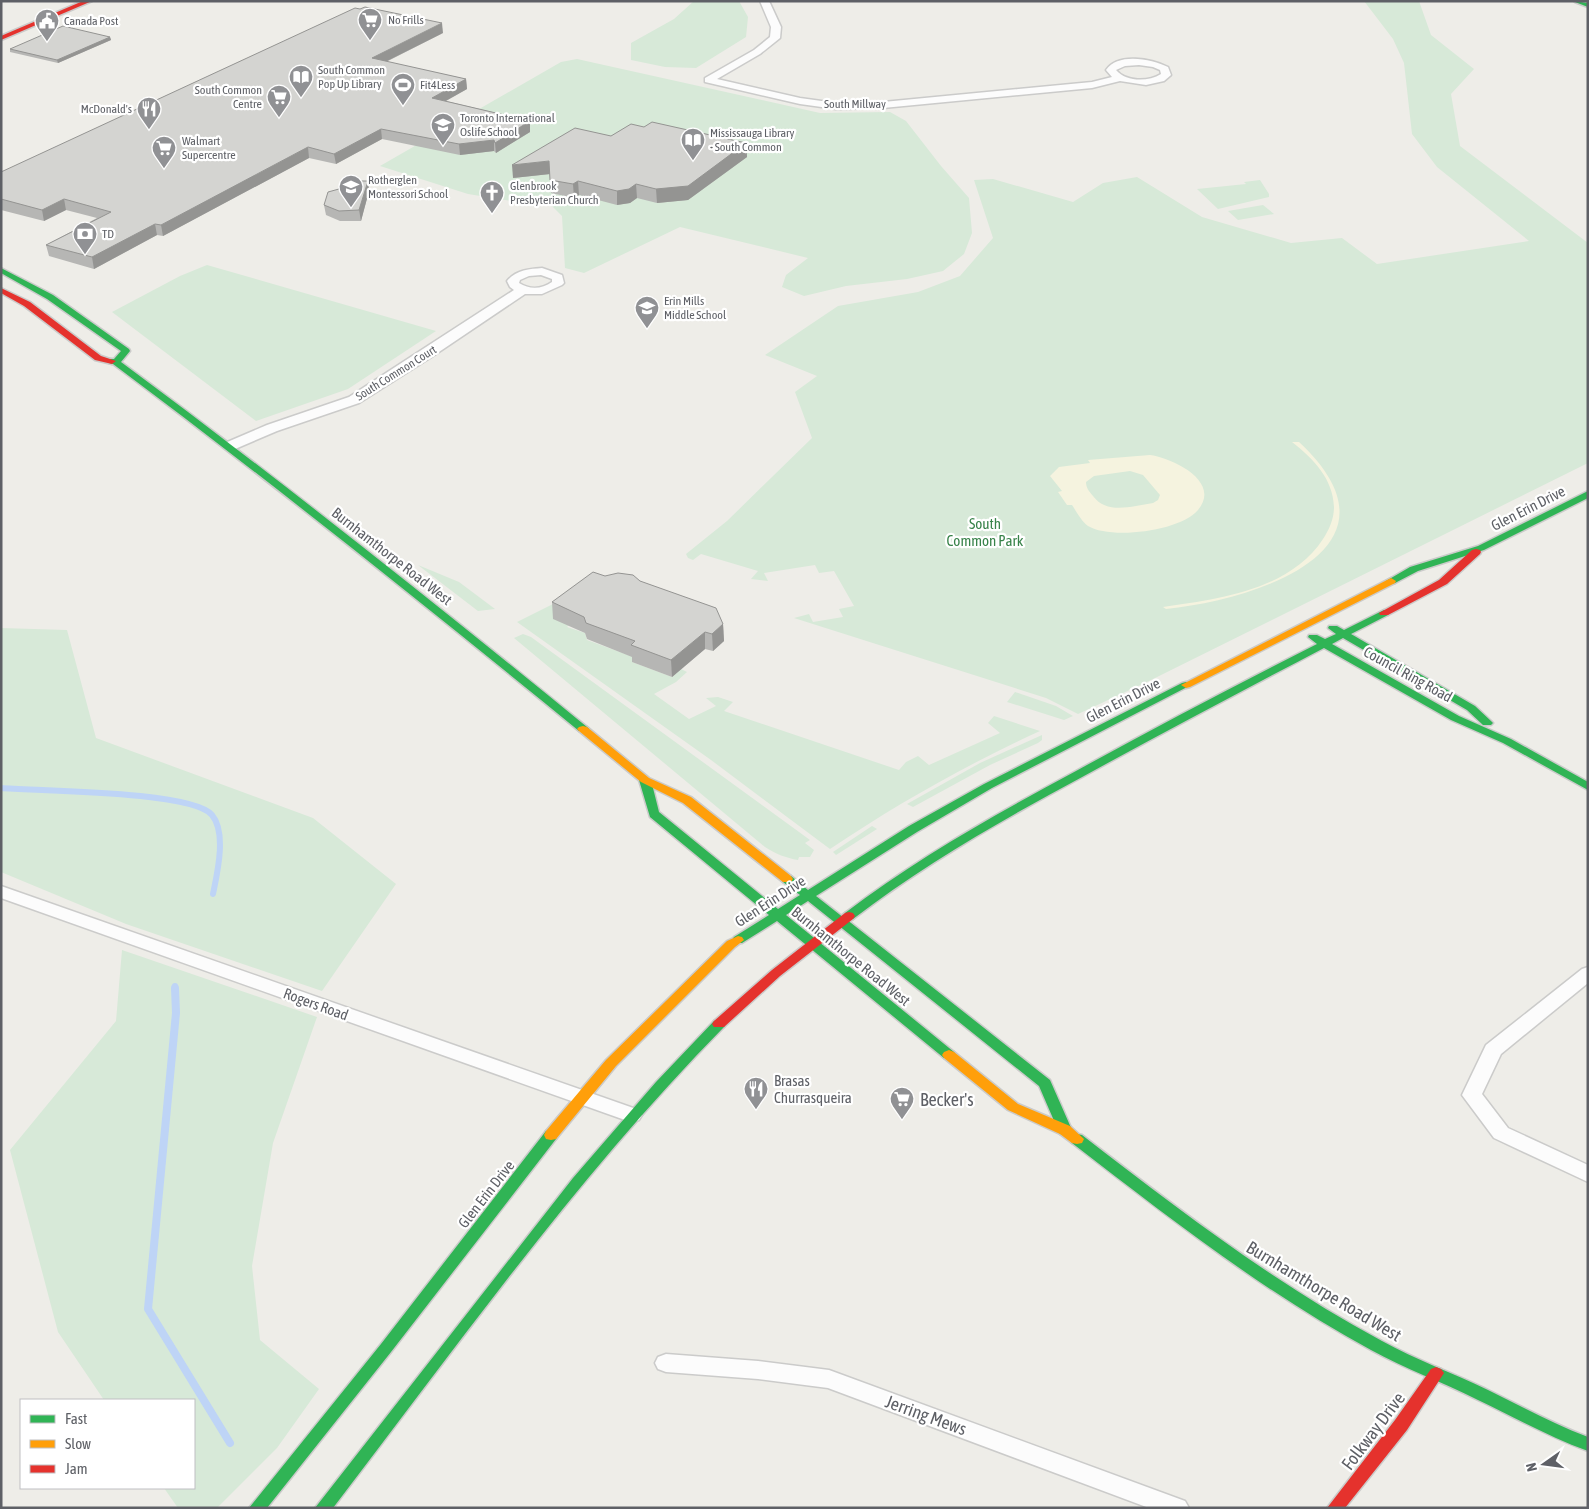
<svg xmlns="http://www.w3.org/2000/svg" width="1589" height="1509" viewBox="0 0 1589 1509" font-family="'Asap Condensed',sans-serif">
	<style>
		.green { fill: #d7e9d8 }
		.sand { fill: #f5f3df; fill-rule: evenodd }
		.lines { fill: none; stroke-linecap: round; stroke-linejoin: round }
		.stream-far1 { stroke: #bed4f6; stroke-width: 6 }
		.stream { stroke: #bed4f6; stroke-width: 8 }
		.street-casing { stroke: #cbcbca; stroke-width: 3 }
		.fast-casing { stroke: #cbcbca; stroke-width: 3 }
		.slow-casing { stroke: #cbcbca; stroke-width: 3 }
		.jam-casing { stroke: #cbcbca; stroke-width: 3 }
		.street { fill: #fcfcfc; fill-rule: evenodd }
		.fast { fill: #30b455; fill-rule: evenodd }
		.slow { fill: #ff9f0a; fill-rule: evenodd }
		.jam { fill: #e5322d; fill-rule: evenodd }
		.wall { fill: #b6b6b4 }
		.shaded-wall { fill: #949492 }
		.building { fill: #d4d4d1; stroke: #949492 }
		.labels { text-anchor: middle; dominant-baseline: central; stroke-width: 4.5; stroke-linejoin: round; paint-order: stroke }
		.far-poi-label { font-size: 12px; fill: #5e6066; stroke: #fff; text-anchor: start }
		.far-street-label { font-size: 12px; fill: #5e6066; stroke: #fff }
		.street-label { font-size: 15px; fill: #5e6066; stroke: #fff }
		.park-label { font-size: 15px; fill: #38834a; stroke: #fff }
		.poi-label { font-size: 15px; fill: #5e6066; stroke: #fff; text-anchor: start }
		.near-poi-label { font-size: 18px; fill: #5e6066; stroke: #fff; text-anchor: start }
		.near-street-label { font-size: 18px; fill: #5e6066; stroke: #fff }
	</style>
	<rect width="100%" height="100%" fill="#eeede8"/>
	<g class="green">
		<path d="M 694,1 L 739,1 L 748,17 L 746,37 L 696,68 L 665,67 L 631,60 L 631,43 L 674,19 Z"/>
		<path d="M 1364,1 L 1419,1 L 1431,35 L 1474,69 L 1451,94 L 1460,146 L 1588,243 L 1588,463 L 1149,681 L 1078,714 L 1046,698 L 794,618 L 809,614 L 813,622 L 843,617 L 839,609 L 854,606 L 834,571 L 819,573 L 815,565 L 764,573 L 768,581 L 751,579 L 758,571 L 701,554 L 693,560 L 688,558 L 686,554 L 727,521 L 812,438 L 795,392 L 817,376 L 765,355 L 838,306 L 918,292 L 960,276 L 993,238 L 974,180 L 993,179 L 1073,202 L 1103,183 L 1137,177 L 1202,217 L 1291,243 L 1342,238 L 1377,264 L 1529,241 L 1437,167 L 1412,134 L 1404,63 L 1393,39 Z"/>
		<path d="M 577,59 L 820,113 L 890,112 L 906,121 L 941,166 L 969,198 L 972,233 L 964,254 L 943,271 L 907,279 L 846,286 L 804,296 L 782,287 L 786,275 L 808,258 L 680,227 L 584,273 L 565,268 L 562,216 L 548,202 L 512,201 L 468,194 L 380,166 L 561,62 Z"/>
		<path d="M 1260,180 L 1269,194 L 1269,197 L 1218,209 L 1197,189 L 1246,184 L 1244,182 Z"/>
		<path d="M 1263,205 L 1274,214 L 1238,220 L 1228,211 Z"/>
		<path d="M 207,265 L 436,331 L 348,389 L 256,421 L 112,312 L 180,276 Z"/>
		<path d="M 418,565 L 459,582 L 495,609 L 478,611 Z"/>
		<path d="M 553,604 L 569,625 L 567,627 L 585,633 L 587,640 L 631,656 L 634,654 L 632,662 L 672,677 L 681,669 L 687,672 L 676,682 L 654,694 L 689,719 L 716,706 L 706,698 L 718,697 L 733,702 L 724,711 L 899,770 L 906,762 L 918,756 L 929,765 L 1000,733 L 988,723 L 994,716 L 1040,731 C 966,765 897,804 830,849 L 711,760 L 517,622 Z"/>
		<path d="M 1,628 L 67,630 L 96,738 L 313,818 L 396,884 L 322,991 L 126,924 L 1,872 Z"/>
		<path d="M 523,634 L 531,637 L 810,840 L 805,843 L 814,850 L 810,857 L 799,857 L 798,860 C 786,858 776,854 765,847 L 514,638 Z"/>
		<path d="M 1015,692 L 1056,706 L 1073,716 L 1064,720 L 1007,702 Z"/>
		<path d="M 1042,735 L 1042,740 L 1038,743 L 990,765 L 913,807 L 907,804 L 980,763 Z"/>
		<path d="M 872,826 L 877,829 L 836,855 L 833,852 Z"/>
		<path d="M 122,950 L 317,1017 L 273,1143 L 252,1266 L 260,1340 L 319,1389 L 277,1448 L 217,1508 L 178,1508 L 164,1488 L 194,1488 L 194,1400 L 104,1400 L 58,1332 L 10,1150 L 116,1021 Z"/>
	</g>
	<g class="sand">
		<path d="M 1292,442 L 1299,442 C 1415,550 1254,600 1166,609 L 1163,607 C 1218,599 1290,590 1323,539 C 1329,530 1334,519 1334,507 C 1333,479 1314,459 1292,442 Z"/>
		<path d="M 1150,455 C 1172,458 1222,481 1198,510 C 1181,531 1111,540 1088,526 C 1082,522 1076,511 1072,505 L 1067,505 L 1058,492 L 1062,491 L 1050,476 L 1059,467 L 1090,463 L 1088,460 ZM 1130,471 L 1143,475 L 1160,495 L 1158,500 L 1153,503 C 1132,506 1107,515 1093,496 C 1089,491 1086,488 1086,482 L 1094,476 Z"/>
	</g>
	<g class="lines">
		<g class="stream-far1">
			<path d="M 1,788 C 38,791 192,791 212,815 C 227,833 217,874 213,894"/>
			<path d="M 175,986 L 175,989"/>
		</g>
		<path class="stream" d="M 175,988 L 176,1013 L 148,1309 L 230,1443"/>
		<defs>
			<g id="street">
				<path d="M 760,1 L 769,1 L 781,27 L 780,38 L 760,54 L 717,79 L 800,98 L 836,103 L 883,102 L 1092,82 L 1112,77 L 1106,70 C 1118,52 1152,59 1168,67 L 1171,75 L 1164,81 L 1146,85 L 1120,81 L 1092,88 L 883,108 L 836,109 L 800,104 L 705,82 L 705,78 L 754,50 L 770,37 L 771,27 ZM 1139,65 L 1153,67 L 1160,70 L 1161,74 C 1148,82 1126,82 1116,70 L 1125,66 Z"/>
				<path d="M 542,268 L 562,275 L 564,283 L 562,285 L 542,294 L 525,294 L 433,356 L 359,403 L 277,431 L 235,449 L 230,450 L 223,446 L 225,443 L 267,425 L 349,397 L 514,290 L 510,287 L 507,281 C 516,270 529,269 542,268 ZM 541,275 L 552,279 L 552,282 C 542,289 530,290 519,283 L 520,280 L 529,276 Z"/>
				<path d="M 1,886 L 639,1110 L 642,1115 L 639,1120 L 632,1122 L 625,1120 L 1,898 Z"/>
				<path d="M 1588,967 L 1588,983 L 1501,1054 L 1482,1094 L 1508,1128 L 1588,1165 L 1588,1182 L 1494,1138 L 1462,1095 L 1486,1045 L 1582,969 Z"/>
				<path d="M 666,1354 L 758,1361 L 829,1370 L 1185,1501 L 1189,1508 L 1149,1508 L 828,1388 L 758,1379 L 666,1372 L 658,1369 L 655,1363 L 658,1357 Z"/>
			</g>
			<g id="fast">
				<path d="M 1574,1 L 1588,3 L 1588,7 L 1575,2 Z"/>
				<path d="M 1,268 L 53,295 L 129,349 L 130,351 L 121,362 C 279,479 434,602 587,727 L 589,729 L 587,731 L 579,731 C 426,606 271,482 113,364 L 109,363 L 109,359 L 114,359 L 121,351 L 47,299 L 1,273 Z"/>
				<path d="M 1588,491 L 1588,498 L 1484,550 L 1418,571 L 1395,583 L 1391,584 L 1386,581 L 1410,567 L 1478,546 Z"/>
				<path d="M 1384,610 L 1388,611 L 1389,613 L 1388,615 L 1351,634 L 1475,706 L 1491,721 L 1493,723 L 1491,725 L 1483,725 L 1467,710 L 1343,638 L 1332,644 L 1459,716 L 1511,739 L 1588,782 L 1588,790 L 1503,743 L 1451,720 L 1324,648 C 1244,690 1164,732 1084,776 C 1004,819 926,863 853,919 L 846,919 L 1050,1080 L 1072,1130 L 1070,1134 L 1065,1135 L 1060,1134 L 1058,1130 L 1039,1086 L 808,901 L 786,915 L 954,1052 L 956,1055 L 954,1058 L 944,1058 L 777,921 L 742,943 L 734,943 L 732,940 L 734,937 L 769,915 L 650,817 L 639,780 L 645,777 L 651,780 L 659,812 L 778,909 L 800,895 L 783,882 L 781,879 L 783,876 L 791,876 L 808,890 L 909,826 L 984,784 L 1182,683 L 1186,682 L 1191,685 L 992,788 L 917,832 L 816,896 L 844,918 L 845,913 C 917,858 996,814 1076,771 C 1156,727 1236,685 1317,644 L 1308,637 L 1309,635 L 1317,635 L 1325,639 L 1336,634 L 1328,628 L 1329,626 L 1337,626 L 1344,630 Z"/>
				<path d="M 719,1019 L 724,1021 L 726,1024 L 724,1027 C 579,1174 458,1345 333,1508 L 315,1508 L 573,1178 L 656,1082 L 714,1021 Z"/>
				<path d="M 551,1130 L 556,1131 L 558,1135 L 556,1139 L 391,1352 L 267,1508 L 249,1508 L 381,1344 L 546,1131 Z"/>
				<path d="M 1077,1134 L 1082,1135 C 1178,1209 1274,1283 1382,1341 C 1416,1360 1453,1373 1488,1390 C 1521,1406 1553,1424 1588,1437 L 1588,1451 C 1549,1437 1514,1417 1478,1400 C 1443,1382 1405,1369 1371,1350 C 1264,1292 1168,1217 1072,1143 L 1070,1139 L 1072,1135 Z"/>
			</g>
			<g id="slow">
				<path d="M 1391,578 L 1396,581 L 1395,583 L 1190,687 L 1186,688 L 1181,685 Z"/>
				<path d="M 583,726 L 587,727 L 649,778 L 691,797 L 791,876 L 793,879 L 791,882 L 783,882 L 683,803 L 641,782 L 579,731 L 577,729 L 579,727 Z"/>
				<path d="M 738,936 L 742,937 L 744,940 L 735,947 L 616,1066 L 556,1139 L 551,1140 L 546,1139 L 544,1135 L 546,1131 L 606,1060 L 727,941 Z"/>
				<path d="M 949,1050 L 954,1052 L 1018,1104 L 1070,1126 L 1084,1139 L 1082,1143 L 1077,1144 L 1072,1143 L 1060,1134 L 1008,1110 L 944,1058 L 942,1055 L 944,1052 Z"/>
			</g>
			<g id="jam">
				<path d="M 83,1 L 92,1 L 1,40 L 1,36 Z"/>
				<path d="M 1,288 L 30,302 L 101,356 L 116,361 L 112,364 L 95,360 L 24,306 L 1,293 Z"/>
				<path d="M 1476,549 L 1480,550 L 1481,552 L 1480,554 L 1447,584 L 1388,615 L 1380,615 L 1379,613 L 1439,580 L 1472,550 Z"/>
				<path d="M 849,912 L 853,913 L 855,916 L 853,919 L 780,976 L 724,1027 L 714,1027 L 712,1024 L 714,1021 L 772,970 L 845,913 Z"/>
				<path d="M 1436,1367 L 1441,1369 L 1444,1373 L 1407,1430 L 1345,1508 L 1327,1508 L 1395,1420 L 1431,1369 Z"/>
			</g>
		</defs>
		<use href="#street" class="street-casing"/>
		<use href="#fast" class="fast-casing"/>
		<use href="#slow" class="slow-casing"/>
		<use href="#jam" class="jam-casing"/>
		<use href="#street" class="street"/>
		<use href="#fast" class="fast"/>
		<use href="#slow" class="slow"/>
		<use href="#jam" class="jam"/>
	</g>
	<g class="wall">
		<path d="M 443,33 L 386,62 L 466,79 L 467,89 L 446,101 L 530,121 L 530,132 L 496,153 L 494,151 L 460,155 L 382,139 L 336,164 L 309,158 L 163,236 L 157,235 L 94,269 L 49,256 L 46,245 L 97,218 L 66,210 L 44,221 L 1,210 L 1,172 Z"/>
		<path d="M 110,37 L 111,40 L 58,63 L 10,52 L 10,49 Z"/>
		<path d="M 644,127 L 746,143 L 747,157 L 688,200 L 657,203 L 637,198 L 630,203 L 617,205 L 579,195 L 574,198 L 551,193 L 550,174 L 513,178 L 611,136 Z"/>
		<path d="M 368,181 L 369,191 L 361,221 L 340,221 L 326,215 L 324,205 Z"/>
		<path d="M 605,576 L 640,581 L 723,624 L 724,641 L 713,651 L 705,649 L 672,677 L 632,662 L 632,657 L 587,639 L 585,633 L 553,619 L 552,602 Z"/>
	</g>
	<g class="shaded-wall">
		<path d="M 442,23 L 443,33 L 373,68 L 372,58 Z"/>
		<path d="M 110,37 L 111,40 L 58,63 L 57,60 Z"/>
		<path d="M 466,79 L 467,89 L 433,108 L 432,98 Z"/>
		<path d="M 530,121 L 530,132 L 496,153 L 495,143 Z"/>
		<path d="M 381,129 L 382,139 L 336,164 L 334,154 Z"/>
		<path d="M 494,140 L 494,151 L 460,155 L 459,144 Z"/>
		<path d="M 746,143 L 747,157 L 688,200 L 657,203 L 656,189 Z"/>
		<path d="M 308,147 L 309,158 L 163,236 L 161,225 Z"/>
		<path d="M 549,161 L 550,174 L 513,178 L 512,165 Z"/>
		<path d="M 368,181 L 369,191 L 361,221 L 359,210 Z"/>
		<path d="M 578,181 L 579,195 L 574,198 L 573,184 Z"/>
		<path d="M 636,184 L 637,198 L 630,203 L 617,205 L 617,191 Z"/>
		<path d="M 64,199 L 66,210 L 44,221 L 42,210 Z"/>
		<path d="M 155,224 L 157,235 L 94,269 L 92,257 Z"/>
		<path d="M 723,624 L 724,641 L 713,651 L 712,634 Z"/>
		<path d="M 705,632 L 705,649 L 672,677 L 671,660 Z"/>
	</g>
	<g class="building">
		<path d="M 365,7 L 442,23 L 372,58 L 466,79 L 432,98 L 530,121 L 495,143 L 494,140 L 459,144 L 381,129 L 334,154 L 308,147 L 161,225 L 155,224 L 92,257 L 46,245 L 111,212 L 64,199 L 42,210 L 1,199 L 1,172 L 355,8 L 360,9 Z"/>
		<path d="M 63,26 L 110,37 L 57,60 L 10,49 Z"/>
		<path d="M 652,122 L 746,143 L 688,186 L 656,189 L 636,184 L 629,189 L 617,191 L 578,181 L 573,184 L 550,180 L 549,161 L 512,165 L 575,128 L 611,136 L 631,124 L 644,127 Z"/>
		<path d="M 342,181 L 368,181 L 359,210 L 339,211 L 324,205 L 328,192 L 339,189 Z"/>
		<path d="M 593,572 L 605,576 L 618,573 L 633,575 L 640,581 L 716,608 L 723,624 L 712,634 L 705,632 L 671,660 L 631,645 L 635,641 L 586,623 L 584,617 L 552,602 Z"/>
	</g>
	<defs>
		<symbol id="supermarket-pin" viewBox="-11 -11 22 30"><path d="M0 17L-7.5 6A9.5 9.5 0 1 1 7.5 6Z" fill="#909194" stroke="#fff"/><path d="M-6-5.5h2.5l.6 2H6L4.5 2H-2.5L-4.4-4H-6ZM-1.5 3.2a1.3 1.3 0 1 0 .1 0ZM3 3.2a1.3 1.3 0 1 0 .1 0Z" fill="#fff"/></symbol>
		<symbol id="civic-pin" viewBox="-11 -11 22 30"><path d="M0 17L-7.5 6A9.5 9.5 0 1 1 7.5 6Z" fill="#909194" stroke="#fff"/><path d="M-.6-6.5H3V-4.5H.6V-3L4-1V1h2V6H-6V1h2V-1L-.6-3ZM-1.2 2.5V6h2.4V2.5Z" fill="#fff"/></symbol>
		<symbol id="library-pin" viewBox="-11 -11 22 30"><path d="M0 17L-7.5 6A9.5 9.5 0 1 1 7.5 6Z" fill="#909194" stroke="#fff"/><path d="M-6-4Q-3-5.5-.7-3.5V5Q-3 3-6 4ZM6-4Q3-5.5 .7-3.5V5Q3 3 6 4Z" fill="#fff"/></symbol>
		<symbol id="stadium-pin" viewBox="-11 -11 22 30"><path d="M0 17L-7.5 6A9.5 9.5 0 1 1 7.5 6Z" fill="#909194" stroke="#fff"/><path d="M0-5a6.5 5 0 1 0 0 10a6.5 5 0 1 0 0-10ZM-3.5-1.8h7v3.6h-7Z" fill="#fff"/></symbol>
		<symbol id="restaurant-pin" viewBox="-11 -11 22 30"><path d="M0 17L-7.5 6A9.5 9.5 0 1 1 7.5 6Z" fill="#909194" stroke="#fff"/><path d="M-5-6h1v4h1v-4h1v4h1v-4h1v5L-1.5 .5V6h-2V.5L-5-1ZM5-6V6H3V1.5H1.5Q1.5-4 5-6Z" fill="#fff"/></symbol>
		<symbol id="school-pin" viewBox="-11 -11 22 30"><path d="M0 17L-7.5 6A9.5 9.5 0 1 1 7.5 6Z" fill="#909194" stroke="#fff"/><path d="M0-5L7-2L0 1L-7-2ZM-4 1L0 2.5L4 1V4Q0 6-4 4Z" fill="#fff"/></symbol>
		<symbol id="church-pin" viewBox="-11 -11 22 30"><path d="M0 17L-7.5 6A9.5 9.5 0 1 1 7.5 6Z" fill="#909194" stroke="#fff"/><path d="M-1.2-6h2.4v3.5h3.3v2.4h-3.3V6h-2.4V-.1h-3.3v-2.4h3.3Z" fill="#fff"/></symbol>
		<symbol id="bank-pin" viewBox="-11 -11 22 30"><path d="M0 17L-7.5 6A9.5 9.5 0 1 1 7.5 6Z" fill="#909194" stroke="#fff"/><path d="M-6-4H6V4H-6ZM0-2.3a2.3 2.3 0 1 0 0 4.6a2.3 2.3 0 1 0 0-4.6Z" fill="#fff"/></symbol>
	</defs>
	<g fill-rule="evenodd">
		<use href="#supermarket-pin" x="356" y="6" width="28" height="38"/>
		<use href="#civic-pin" x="33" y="7" width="28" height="38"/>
		<use href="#library-pin" x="287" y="63" width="28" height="38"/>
		<use href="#stadium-pin" x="389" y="71" width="28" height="38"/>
		<use href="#supermarket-pin" x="265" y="83" width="28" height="38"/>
		<use href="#restaurant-pin" x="135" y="95" width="28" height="38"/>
		<use href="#school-pin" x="429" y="111" width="28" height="38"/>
		<use href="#library-pin" x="679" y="126" width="28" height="38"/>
		<use href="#supermarket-pin" x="150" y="134" width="28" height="38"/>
		<use href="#school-pin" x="337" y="173" width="28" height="38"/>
		<use href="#church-pin" x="478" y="179" width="28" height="38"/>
		<use href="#bank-pin" x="71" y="220" width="28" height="38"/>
		<use href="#school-pin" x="633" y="294" width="28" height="38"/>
		<use href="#restaurant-pin" x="742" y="1075" width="28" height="38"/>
		<use href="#supermarket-pin" x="888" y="1085" width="28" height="38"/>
	</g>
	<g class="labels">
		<g class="far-poi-label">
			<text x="388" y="20">No Frills</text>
			<text x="64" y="21">Canada Post</text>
			<text x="318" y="70">South Common<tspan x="318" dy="14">Pop Up Library</tspan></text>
			<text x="420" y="85">Fit4Less</text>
			<text x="262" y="90" text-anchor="end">South Common<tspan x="262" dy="14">Centre</tspan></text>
			<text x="132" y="109" text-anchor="end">McDonald's</text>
			<text x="460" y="118">Toronto International<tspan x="460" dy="14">Oslife School</tspan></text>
			<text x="710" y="133">Mississauga Library<tspan x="710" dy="14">- South Common</tspan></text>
			<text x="182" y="141">Walmart<tspan x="182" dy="14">Supercentre</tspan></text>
			<text x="368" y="180">Rotherglen<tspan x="368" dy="14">Montessori School</tspan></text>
			<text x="510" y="186">Glenbrook<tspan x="510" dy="14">Presbyterian Church</tspan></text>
			<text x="102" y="234">TD</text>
			<text x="664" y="301">Erin Mills<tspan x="664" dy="14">Middle School</tspan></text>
		</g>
		<g class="far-street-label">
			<text x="855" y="104">South Millway</text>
			<text transform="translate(396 373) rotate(-32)">South Common Court</text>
		</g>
		<g class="street-label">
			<text transform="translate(1528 508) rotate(-27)">Glen Erin Drive</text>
			<text transform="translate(392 556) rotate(38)">Burnhamthorpe Road West</text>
			<text transform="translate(1408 674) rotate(29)">Council Ring Road</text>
			<text transform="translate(1123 700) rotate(-27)">Glen Erin Drive</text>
			<text transform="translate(770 901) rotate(-33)">Glen Erin Drive</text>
			<text transform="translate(851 956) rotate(39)">Burnhamthorpe Road West</text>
			<text transform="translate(316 1004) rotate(20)">Rogers Road</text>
			<text transform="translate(486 1194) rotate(-52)">Glen Erin Drive</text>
		</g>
		<g class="park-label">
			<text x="985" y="523">South<tspan x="985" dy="17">Common Park</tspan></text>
		</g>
		<g class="poi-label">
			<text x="774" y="1080">Brasas<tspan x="774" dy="17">Churrasqueira</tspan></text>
		</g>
		<g class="near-poi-label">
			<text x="920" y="1099">Becker's</text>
		</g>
		<g class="near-street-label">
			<text transform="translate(1324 1291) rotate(31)">Burnhamthorpe Road West</text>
			<text transform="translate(926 1415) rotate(20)">Jerring Mews</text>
			<text transform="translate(1373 1431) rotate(-53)">Folkway Drive</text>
		</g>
	</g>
	<rect width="1589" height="1509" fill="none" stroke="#5e6066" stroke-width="5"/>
	<rect x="20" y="1399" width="175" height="90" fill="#ffffff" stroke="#bfbfc2"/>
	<rect x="30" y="1415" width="25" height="8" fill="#30b455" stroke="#bfbfc2"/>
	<text x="65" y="1424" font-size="15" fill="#5e6066">Fast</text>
	<rect x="30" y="1440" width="25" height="8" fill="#ff9f0a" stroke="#bfbfc2"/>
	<text x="65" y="1449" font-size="15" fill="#5e6066">Slow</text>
	<rect x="30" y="1465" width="25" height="8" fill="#e5322d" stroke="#bfbfc2"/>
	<text x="65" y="1474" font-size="15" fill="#5e6066">Jam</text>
	<g transform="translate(1544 1464) rotate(256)" stroke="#ffffff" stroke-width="4" paint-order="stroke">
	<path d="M0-4L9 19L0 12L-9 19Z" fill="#5e6066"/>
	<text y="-8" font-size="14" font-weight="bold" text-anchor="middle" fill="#5e6066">N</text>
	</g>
</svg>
